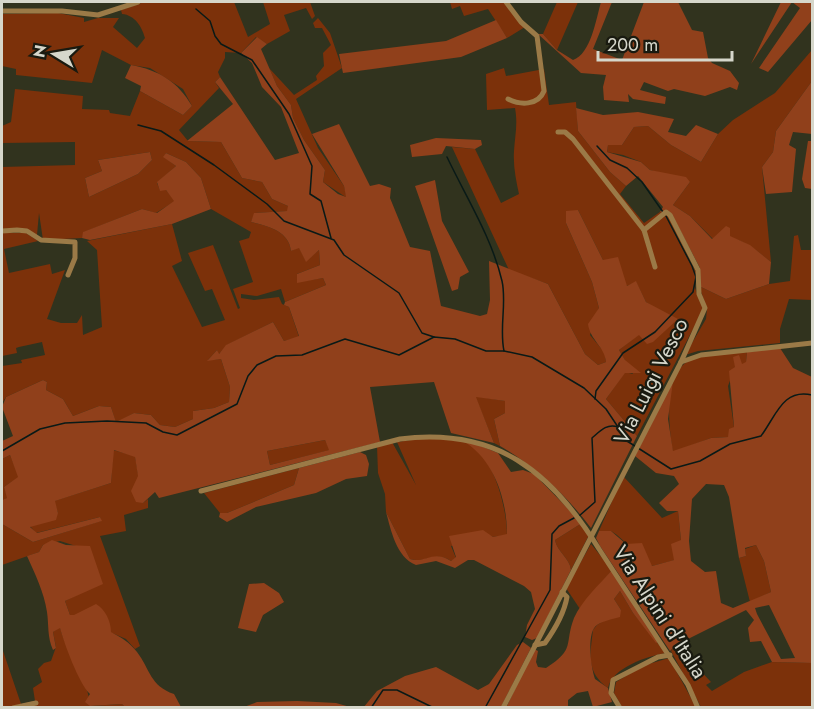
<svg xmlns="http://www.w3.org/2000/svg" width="814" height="709" viewBox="0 0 814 709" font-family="Jost,sans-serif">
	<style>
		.green { fill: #7c310a; fill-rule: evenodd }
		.forest { fill: #90401b; fill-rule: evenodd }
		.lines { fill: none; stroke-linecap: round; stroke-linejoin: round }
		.stream { stroke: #091a17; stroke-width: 1.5 }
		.minor { stroke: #9b7a47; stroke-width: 5 }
		.labels { text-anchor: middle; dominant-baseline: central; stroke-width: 4.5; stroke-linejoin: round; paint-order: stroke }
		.street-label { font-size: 21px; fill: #d6d7cb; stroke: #191a10 }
	</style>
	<rect width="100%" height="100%" fill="#31331e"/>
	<g class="green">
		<path d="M 144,2 L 234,2 L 248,37 L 270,24 L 263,2 L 310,2 L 315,16 L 312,19 L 306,8 L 284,15 L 290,31 L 267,44 L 256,37 L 241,53 L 225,52 L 225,58 L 218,72 L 220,77 L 215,82 L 219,88 L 179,130 L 188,141 L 221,142 L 242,178 L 262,182 L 272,199 L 288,206 L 288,211 L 255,213 L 251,222 C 268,226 289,231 291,251 L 299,247 L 306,261 L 319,250 L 320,265 L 297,274 L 297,282 L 323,278 L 326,285 L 285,302 L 281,289 L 257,296 L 241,294 L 241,298 L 254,300 L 279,297 L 282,304 L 289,307 L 299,337 L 284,341 L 273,322 L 227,345 L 218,355 L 217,350 L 208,360 L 221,359 L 230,387 L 229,402 L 214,408 L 193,411 L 193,419 L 175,427 L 160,425 L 151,415 L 134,413 L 116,423 L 111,407 L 99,406 L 73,416 L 63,399 L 46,390 L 47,382 L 43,380 L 6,397 L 2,403 L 2,366 L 22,363 L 21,360 L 45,355 L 42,342 L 19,347 L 16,348 L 17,353 L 2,356 L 2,233 L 26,233 L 38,241 L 4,249 L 9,273 L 50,264 L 52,274 L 65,270 L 47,319 L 61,323 L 77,323 L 82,315 L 83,335 L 102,327 L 97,250 L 87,241 L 172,224 L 182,261 L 172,266 L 202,327 L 225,320 L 212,289 L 205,291 L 188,253 L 213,245 L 238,309 L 240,308 L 233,289 L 253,282 L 239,241 L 249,238 L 251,232 L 211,209 L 201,178 L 186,162 L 166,153 L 164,157 L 176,166 L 157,183 L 160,190 L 166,190 L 175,201 L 156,213 L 142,209 L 84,232 L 82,238 L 43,240 L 39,213 L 37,235 L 19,228 L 2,229 L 2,167 L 75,165 L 75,142 L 2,143 L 2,126 L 11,122 L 15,89 L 83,96 L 82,109 L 109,110 L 110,113 L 130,116 L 140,91 L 183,115 L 192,106 L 183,89 L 150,68 L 131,65 L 102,50 L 92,83 L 16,75 L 16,69 L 2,66 L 2,14 L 58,13 L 84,18 L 84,22 L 98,18 L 119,18 L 113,27 L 137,48 L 145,38 C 142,27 135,15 122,14 L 121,10 ZM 150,152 L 152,160 L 138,174 L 89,197 L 85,178 L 102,171 L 98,160 Z"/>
		<path d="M 450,2 L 505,2 L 525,27 L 507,38 L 488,9 L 464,16 L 460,6 L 452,9 Z"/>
		<path d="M 557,2 L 578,2 L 557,50 L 543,34 Z"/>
		<path d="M 318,18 L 330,33 L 342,68 L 296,99 L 318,148 L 344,186 L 347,198 L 323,182 L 325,170 L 304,140 L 293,118 L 291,105 L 277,86 L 269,68 L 294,95 L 317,80 L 316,76 L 324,66 L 323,53 L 331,45 L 322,28 L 315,28 L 313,23 Z"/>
		<path d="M 812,50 L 812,81 L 776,131 L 773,152 L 762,167 L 771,262 C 750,246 739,234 713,239 L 690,216 L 673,205 L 690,182 L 650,170 L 641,162 L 623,155 L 607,152 L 608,145 L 622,145 L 634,127 L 648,126 L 671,145 L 701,162 L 718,134 L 733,120 L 775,93 Z"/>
		<path d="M 504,68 L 506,76 L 544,69 L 549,105 L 576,102 L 578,131 L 610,172 L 626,186 L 620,194 L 644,223 L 660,212 L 667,213 L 696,272 L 695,288 L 703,308 L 702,312 L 637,436 L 606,399 L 625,372 L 633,374 L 619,350 L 664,314 L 646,302 L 636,282 L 627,286 L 603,260 L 578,210 L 566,223 L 592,282 L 599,308 L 590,335 L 605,353 L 606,362 L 598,365 L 585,354 L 548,284 L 509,270 L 452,147 L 475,149 L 501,203 L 519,194 C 516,180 513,166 514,151 C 515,135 518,124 515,108 L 487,110 L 486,74 Z"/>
		<path d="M 798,235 L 801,250 L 812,250 L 812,300 L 789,299 L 780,329 L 780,343 L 698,351 L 685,355 L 706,319 L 707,309 L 699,286 L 726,299 L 769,284 L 790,281 L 794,236 Z"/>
		<path d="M 747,352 L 746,363 L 735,367 L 728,386 L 734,427 L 728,437 L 711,438 L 673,452 C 669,428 662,371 691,360 C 707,353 730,354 747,352 Z"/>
		<path d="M 475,396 L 505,401 L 505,413 L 494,419 L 500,446 L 494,443 Z"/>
		<path d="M 425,438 C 437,439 451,438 463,441 C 493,450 507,508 507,535 L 493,537 L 489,535 L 451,546 L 456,558 L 451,561 C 436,550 424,564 410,559 L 386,512 L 385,494 L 378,473 L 377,446 L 392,442 L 416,485 L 397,442 Z"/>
		<path d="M 325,440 L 330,450 L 270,465 L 267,451 Z"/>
		<path d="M 113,450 L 135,456 L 143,503 L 148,499 L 148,508 L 124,515 L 126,531 L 100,536 L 140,646 L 135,649 L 126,639 L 70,615 L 65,601 L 90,588 L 76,546 L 60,541 L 43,545 L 39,552 L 2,565 L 2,524 L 33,542 L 101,521 L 100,517 L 36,533 L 30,526 L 58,513 L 54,501 L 111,483 Z"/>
		<path d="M 10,455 L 19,477 L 4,487 L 8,498 L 2,500 L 2,459 Z"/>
		<path d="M 299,468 L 294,485 L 227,513 L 220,513 L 204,493 Z"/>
		<path d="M 623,476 L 662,518 L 678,511 L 681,540 L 675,560 L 652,566 L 617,535 L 611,531 L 599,531 Z"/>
		<path d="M 582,523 L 589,535 L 571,570 C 570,558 557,552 555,540 Z"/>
		<path d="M 591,544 L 612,570 L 580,609 L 566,588 Z"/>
		<path d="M 756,545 L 764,561 L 771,592 L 750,602 L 739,558 L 746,556 L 745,549 Z"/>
		<path d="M 620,591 L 633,613 L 666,653 C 647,656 612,668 608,688 C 586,672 590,655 593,630 L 597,625 L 621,610 L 614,599 Z"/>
		<path d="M 60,627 C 66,653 90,683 90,706 L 122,704 L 125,707 L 2,707 L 2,648 L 21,704 L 35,701 L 33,688 L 42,682 L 38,669 L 44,663 L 51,661 L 56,647 L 53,632 Z"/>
		<path d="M 676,645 L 711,682 L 706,685 L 712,691 L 744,672 L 772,662 L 812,663 L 812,707 L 701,707 L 671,651 Z"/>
		<path d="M 669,658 L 696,707 L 622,707 L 614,693 L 616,682 L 642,666 Z"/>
	</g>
	<g class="forest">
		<path d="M 601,2 L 612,2 L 593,49 L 622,60 L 644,2 L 678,2 L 692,30 L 703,32 L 708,58 L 712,63 L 730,71 L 739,83 L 737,90 L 730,87 L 705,96 L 674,89 L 668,91 L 644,82 L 640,90 L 666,97 L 665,104 L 633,99 L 628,94 L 629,102 L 604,100 L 603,87 L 606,75 L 581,73 L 538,34 L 543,34 L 557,50 L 573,60 C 591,54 596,19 601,2 Z"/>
		<path d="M 781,2 L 812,2 L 812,20 L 768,72 L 759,68 L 800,8 L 792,2 L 751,64 Z"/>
		<path d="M 496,20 L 507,38 L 461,57 L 343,73 L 339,54 L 446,41 Z"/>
		<path d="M 257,37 L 267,44 L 261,49 L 277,86 L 291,105 L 293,118 L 304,140 L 325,170 L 323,182 L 338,194 L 346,197 L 344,186 L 312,134 L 339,124 L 370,186 L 379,184 L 391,188 L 390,198 L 410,247 L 430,251 L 441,306 L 480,316 L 487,314 L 490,300 L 489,261 L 548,284 L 585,354 L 598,365 L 606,362 C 605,347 590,340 588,324 L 599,308 L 592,282 L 566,223 L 566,211 L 578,210 L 603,260 L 618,257 L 627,286 L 636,281 L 646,302 L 678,319 L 653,342 L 647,344 L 639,335 L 619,350 L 625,360 L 641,373 L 625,373 L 606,399 L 637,436 L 591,528 C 566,495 536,467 500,446 L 494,419 L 505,413 L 505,401 L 476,397 L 494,443 L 451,433 L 434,382 L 370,387 L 380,442 L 159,498 L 155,492 L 143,503 L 136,502 L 131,491 L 138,476 L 135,457 L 114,450 L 111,483 L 55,501 L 58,513 L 56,520 L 30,527 L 37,533 L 100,517 L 102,521 L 33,542 L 2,524 L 2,500 L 7,498 L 4,487 L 18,477 L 10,455 L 2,459 L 2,441 L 13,436 L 2,407 L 6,397 L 43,380 L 47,382 L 46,390 L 63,399 L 73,416 L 99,406 L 111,407 L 116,422 L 134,413 L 151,415 L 160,425 L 175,427 L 193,419 L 193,411 L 214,408 L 229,402 L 230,387 L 221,359 L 207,361 L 217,350 L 219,354 L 226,345 L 273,322 L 284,341 L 299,336 L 289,307 L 284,305 L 285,302 L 326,285 L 323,278 L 297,283 L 297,274 L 320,265 L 319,250 L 306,262 L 299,248 L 291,251 C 289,231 268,226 251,222 L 254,213 L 287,211 L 288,206 L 272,199 L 262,182 L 242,178 L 221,142 L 187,141 L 233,104 L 215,82 L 220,77 L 275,160 L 299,153 L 281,107 L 262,87 L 252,63 L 241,53 ZM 325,440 L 329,450 L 270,465 L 267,451 Z"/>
		<path d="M 131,65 C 159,70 178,82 192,106 L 183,115 L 140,91 L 141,86 L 125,78 Z"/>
		<path d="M 812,81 L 812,134 L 793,132 L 789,145 L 796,149 L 792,192 L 766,194 L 762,167 L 773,152 L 776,131 Z"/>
		<path d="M 576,108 L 603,115 L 638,112 L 674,119 L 668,132 L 686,136 L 696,125 L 718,134 L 701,162 L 671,145 L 648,126 L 634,127 L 622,145 L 608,145 L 607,152 L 641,162 L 650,170 L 686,177 L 690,182 L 673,205 L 690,216 L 712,239 L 726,226 L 730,228 L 730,236 L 750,245 L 771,262 L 769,284 L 726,299 L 699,286 L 700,268 L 671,213 L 660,212 L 663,207 L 638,176 L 626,186 L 610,172 L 578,131 Z"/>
		<path d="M 436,138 L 481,140 L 482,145 L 475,149 L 446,146 L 442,154 L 412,157 L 410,145 Z"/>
		<path d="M 808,141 L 812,141 L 812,189 L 805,188 L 802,179 Z"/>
		<path d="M 150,152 L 152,160 L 138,174 L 89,197 L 85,178 L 102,171 L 98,160 Z"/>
		<path d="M 166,153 L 186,162 L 201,178 L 211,209 L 172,224 L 90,240 L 82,238 L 83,232 L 142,209 L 157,213 L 174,201 L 166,190 L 160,191 L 157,182 L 176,166 L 163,157 Z"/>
		<path d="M 435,180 L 442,221 L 469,272 L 460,277 L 458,289 L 452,291 L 415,186 Z"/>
		<path d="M 780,348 L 793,368 L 812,377 L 812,663 L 772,662 L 761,641 L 750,642 L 748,628 L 754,620 L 746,610 L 676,645 L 670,651 L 600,546 L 596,538 L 599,531 L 611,531 L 626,544 L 642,543 L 652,566 L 674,560 L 671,544 L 681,540 L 678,511 L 667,511 L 659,503 L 679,484 L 674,476 L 656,473 L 635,456 L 673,381 L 668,419 L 673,451 L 711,438 L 728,437 L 729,429 L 734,427 L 729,371 L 735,367 L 733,357 L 739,355 L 742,364 L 746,362 L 747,352 ZM 706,484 L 724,485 L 729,497 L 739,558 L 746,556 L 745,548 L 756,545 L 764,561 L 771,592 L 733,608 L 721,603 L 716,571 L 705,572 L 691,561 L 689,541 L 692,499 ZM 769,605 L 795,658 L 781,659 L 757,614 L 755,608 Z"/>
		<path d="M 466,440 L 498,453 L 511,472 L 523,470 L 534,474 L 582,523 L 555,540 C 557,552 570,558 571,570 L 537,638 L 532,640 L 525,637 L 527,625 L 535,609 L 531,592 L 524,586 L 474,560 L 468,560 L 455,568 L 436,561 L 416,565 C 396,557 391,530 386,512 L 410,559 C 425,564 433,549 451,561 L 456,557 L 449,536 L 483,530 L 493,537 L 507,534 C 507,500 494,459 463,441 Z"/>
		<path d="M 360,452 L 366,455 L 369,464 L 367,476 L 346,479 L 316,493 L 256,507 L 227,522 L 219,517 L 220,513 L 227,513 L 294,485 L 299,468 Z"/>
		<path d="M 52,540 L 66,545 L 90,546 L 103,584 L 65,601 L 70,615 L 74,615 L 96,604 C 105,609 111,621 111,632 C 122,638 129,642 137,652 C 150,669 150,686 174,694 L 181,707 L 125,707 L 122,704 L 90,706 L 85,702 L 90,694 C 79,684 64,643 60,628 L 53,632 L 56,648 L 53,650 C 47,636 49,626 47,612 C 44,592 35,574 27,556 L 39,552 L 43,545 Z"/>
		<path d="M 612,570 L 659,641 L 656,643 L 633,613 L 620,591 L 614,599 L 621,610 L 620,617 C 613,619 603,621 597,625 C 586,632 591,668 595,679 L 608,688 L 612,702 L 593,707 L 588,691 L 577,693 L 568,700 L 568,707 L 506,708 L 534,649 L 538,651 L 536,662 L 538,667 L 546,668 C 576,649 564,644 574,618 C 582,600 600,584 612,570 Z"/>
		<path d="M 264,583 L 279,593 L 284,602 L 263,615 L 256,632 L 238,628 L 249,584 Z"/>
		<path d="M 523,642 L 531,648 L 501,707 L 363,708 L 377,691 L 405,676 L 436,667 L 478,690 L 489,684 L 517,645 Z"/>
		<path d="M 297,701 L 336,703 L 350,707 L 244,707 L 257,702 Z"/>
	</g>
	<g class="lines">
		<g class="stream">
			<path d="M 196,9 L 210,21 L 215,36 L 221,44 L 252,60 L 289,114 L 312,166 L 310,194 L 321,201 L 331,238"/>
			<path d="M 138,125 L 161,131 L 214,165 L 267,204 L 284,221 L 334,240 L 344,255 L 399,293 L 422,333 L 434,337"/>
			<path d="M 597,146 L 610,160 L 627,168 L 642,182 L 663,212"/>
			<path d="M 447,157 C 466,197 492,238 502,281 C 507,303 499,328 504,351"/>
			<path d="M 595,399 L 596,391 L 623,353 L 655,332 L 693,292 L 696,277 L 692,266 L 666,216"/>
			<path d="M 2,451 L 40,429 L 65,423 L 107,421 L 146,423 L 163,432 L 177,435 L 237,404 L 248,376 L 257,365 L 276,356 L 302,355 L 345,339 L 399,355 L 434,337 L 455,339 L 486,351 L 504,351 L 532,357 L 584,388 L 606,409 L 618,427"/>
			<path d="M 579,516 L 595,502 L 592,438 C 600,431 607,423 618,427 L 627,441 L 671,469 L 700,461 L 730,444 L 761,436 C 776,416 783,388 812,395"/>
			<path d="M 371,708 L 383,690 L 397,690 L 434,708"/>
			<path d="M 485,708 L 550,590 L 552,534 L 559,526 L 574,518"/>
		</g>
		<g class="minor">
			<path d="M 506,2 L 521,22 L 537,36 L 544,91 C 538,106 520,105 508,99"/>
			<path d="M 2,11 L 62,11 L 98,15 L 138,2"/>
			<path d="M 644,230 L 655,267"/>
			<path d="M 2,231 L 17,230 L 27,231 L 41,240 L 75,242 L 75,258 L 68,275"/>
			<path d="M 681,362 L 701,355 L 812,343"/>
			<path d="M 201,491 L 400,439 C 496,427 551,471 599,549 L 688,685 L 698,708"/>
			<path d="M 535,645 L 545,643 C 555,629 564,614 567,597 L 562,592"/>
			<path d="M 13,708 L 36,703"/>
			<path d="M 503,708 L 681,362 L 705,308 L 699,294 L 698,270 L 670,215 L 666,212 L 644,230 L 573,139 L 565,132 L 558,132"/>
			<path d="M 620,708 L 611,693 L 613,680 L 658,657 L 670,655"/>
		</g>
	</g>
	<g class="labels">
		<g class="street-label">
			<text transform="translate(651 381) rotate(-63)">Via Luigi Vesco</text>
			<text transform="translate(660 612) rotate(57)">Via Alpini d'Italia</text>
		</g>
	</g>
	<rect width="814" height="709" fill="none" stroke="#d6d7cb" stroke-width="6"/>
	<g transform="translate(54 54) rotate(281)" stroke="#191a10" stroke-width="4.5" paint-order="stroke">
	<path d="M0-4.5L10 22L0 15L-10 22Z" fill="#d6d7cb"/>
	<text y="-9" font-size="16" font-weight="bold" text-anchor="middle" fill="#d6d7cb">N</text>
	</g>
	<path d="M598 51v9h134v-9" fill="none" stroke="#d6d7cb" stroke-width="3"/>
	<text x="607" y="51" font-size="18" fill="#d6d7cb" stroke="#191a10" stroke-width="4.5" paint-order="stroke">200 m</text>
</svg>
